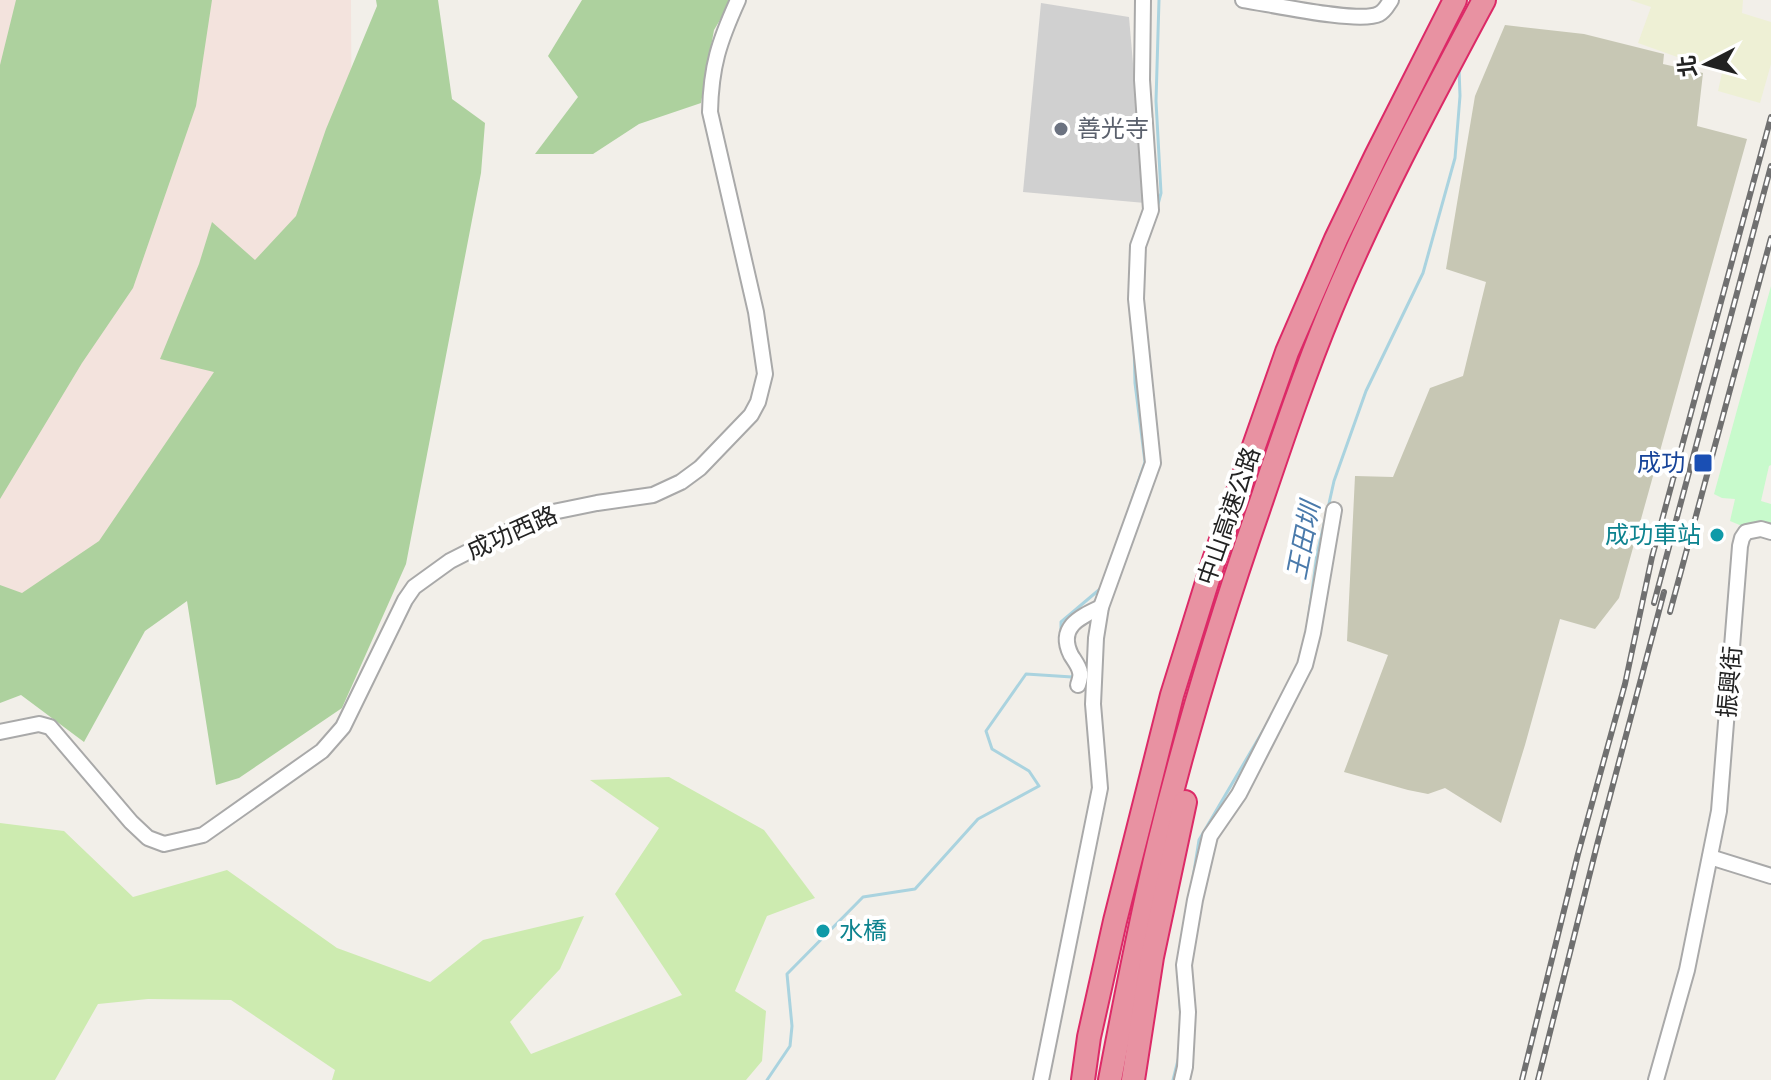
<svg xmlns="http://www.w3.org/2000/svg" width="1771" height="1080" viewBox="0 0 1771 1080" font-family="'Fira Sans Condensed','Noto Sans TC',sans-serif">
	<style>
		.religious { fill: #d0d0d0 }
		.military { fill: #f3e3dd }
		.construction { fill: #c7c7b4 }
		.farmland { fill: #eef0d5 }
		.grass { fill: #cdebb0 }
		.forest { fill: #add19e }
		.park { fill: #c8facc }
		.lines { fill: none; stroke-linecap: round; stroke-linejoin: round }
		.stream { stroke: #aad3df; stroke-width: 3 }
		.minor-casing { stroke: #a9a9a9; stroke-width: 18 }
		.highway-casing { stroke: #dc2a67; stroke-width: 26 }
		.minor { stroke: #fff; stroke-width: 14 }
		.highway { stroke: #e892a2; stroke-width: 22 }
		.rail-casing { stroke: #707070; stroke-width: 6 }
		.rail { stroke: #fff; stroke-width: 3; stroke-dasharray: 9; stroke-linecap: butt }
		.worship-dot { fill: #6b7280; stroke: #fff; stroke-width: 3 }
		.transit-dot { fill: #1a4fb4; stroke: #fff; stroke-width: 3 }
		.culture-dot { fill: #0f9aa8; stroke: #fff; stroke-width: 3 }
		.labels { text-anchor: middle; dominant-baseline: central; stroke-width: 8; stroke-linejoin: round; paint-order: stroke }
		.worship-label { font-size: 24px; fill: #5b616d; stroke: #fff; text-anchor: start }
		.transit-label { font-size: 24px; fill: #164399; stroke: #fff; text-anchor: end }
		.street-label { font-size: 24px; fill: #222; stroke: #fff }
		.culture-label { font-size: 24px; fill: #0d838f; stroke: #fff; text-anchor: end }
		.water-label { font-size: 26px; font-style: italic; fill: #4a7aab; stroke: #fff }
	</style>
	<rect width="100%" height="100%" fill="#f2efe9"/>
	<path class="religious" d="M 1041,3 L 1129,17 L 1145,203 L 1023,192 Z"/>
	<path class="military" d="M 0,0 L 351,0 L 352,189 L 70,683 L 0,645 Z"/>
	<path class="construction" d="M 1505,25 L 1584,34 L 1664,54 L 1663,64 L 1703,73 L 1697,126 L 1747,139 L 1619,598 L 1595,629 L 1560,619 L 1525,745 L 1501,823 L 1445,788 L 1428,794 L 1408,790 L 1344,772 L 1388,655 L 1347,641 L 1355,476 L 1393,477 L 1430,388 L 1463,376 L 1486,282 L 1446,269 L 1475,96 Z"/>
	<path class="farmland" d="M 1630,0 L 1743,0 L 1742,13 L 1771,22 L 1771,64 L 1760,103 L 1718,91 L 1722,73 L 1638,43 L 1651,7 Z"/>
	<path class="grass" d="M 669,777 L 764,830 L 815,898 L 767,916 L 735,991 L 766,1011 L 762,1061 L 746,1080 L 332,1080 L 335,1070 L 231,1000 L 148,999 L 98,1004 L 55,1080 L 0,1080 L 0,823 L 64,831 L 133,897 L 227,870 L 337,948 L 430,982 L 483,940 L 584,916 L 560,969 L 510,1022 L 531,1054 L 682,995 L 615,894 L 659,828 L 590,780 Z"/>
	<g class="forest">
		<path d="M 16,0 L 212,0 L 196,106 L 133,288 L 82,363 L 0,499 L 0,65 Z"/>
		<path d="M 376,0 L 438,0 L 452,99 L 485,123 L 481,173 L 406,564 L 342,708 L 239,778 L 216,785 L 187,601 L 145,631 L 84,742 L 21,695 L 0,703 L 0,585 L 22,593 L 99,541 L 214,372 L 160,359 L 199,264 L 212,222 L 255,260 L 296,216 L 326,129 L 377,6 Z"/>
		<path d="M 582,0 L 732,0 L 714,30 L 701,103 L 639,124 L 593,154 L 535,154 L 578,97 L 548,56 Z"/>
	</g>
	<path class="park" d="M 1771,286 L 1771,465 L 1769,466 L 1761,501 L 1771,504 L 1771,535 L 1746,532 L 1742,526 L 1730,521 L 1735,499 L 1722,498 L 1714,494 Z"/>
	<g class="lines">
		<g class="stream">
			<path d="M 1157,208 L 1161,193 L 1156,101 L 1159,0"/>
			<path d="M 1131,503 L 1145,462 L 1135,383 L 1134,342"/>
			<path d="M 1328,508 L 1334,481 L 1366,391 L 1423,273 L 1455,158 L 1460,96 L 1459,68"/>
			<path d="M 1309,615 L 1317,554 L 1325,520"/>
			<path d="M 1061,631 L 1061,622 L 1100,589"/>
			<path d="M 1193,878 L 1199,840 L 1267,724"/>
			<path d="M 1179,984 L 1181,1020"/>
			<path d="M 767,1080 L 790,1046 L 792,1026 L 787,974 L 863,897 L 915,889 L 978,819 L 1039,786 L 1029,771 L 992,749 L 986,731 L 1026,674 L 1072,677 L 1074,672"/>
			<path d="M 1173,1080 L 1180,1052"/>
		</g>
		<defs>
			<g id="minor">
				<path d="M 1243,0 C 1270,4 1360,24 1379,14 C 1385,11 1387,6 1391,0"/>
				<path d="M 1078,685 C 1079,682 1081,675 1080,672 C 1079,666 1074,660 1071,655 C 1057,627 1080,617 1101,607"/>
				<path d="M 0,732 L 39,724 L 50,727 L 131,822 L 148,838 L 164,844 L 203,835 L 322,751 L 343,727 L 405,600 L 414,587 L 450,561 L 511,530 L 553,512 L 597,503 L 653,495 L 681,482 L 700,468 L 751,415 L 758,402 L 765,374 L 756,312 L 710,112 C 711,66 719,42 738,0"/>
				<path d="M 1710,857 L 1771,876"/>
				<path d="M 1041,1080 L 1100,788 L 1093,704 L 1096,638 L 1101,607 L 1153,463 L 1136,299 L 1138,246 L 1151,210 L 1142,80 L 1143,0"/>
				<path d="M 1182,1080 L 1185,1067 L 1188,1012 L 1184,965 L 1195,900 L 1210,836 L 1239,794 L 1305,665 L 1313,633 L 1334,510"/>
				<path d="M 1656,1080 L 1687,970 L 1719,811 L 1740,546 L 1742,538 L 1746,532 L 1761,529 L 1771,532"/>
			</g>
			<g id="highway">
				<path d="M 1083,1080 L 1089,1037 L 1115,921 L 1172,695 L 1214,560 L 1287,352 L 1336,239 L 1376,156 L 1455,0"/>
				<path d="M 1110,1080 C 1125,1001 1140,922 1159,843 C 1187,728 1222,614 1261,502 C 1283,437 1305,372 1331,309 C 1375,203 1430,101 1484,0"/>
				<path d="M 1133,1080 L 1152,957 L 1185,802"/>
			</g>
		</defs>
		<use href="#minor" class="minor-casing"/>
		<use href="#highway" class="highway-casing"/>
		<use href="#minor" class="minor"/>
		<use href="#highway" class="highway"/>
		<defs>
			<g id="rail">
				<path d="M 1654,603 L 1771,166"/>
				<path d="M 1670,612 L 1771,238"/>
				<path d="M 1522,1080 L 1578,854 L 1625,684 L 1652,557 L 1771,117"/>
				<path d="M 1538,1080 L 1597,845 L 1664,592"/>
			</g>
		</defs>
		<use href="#rail" class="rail-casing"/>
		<use href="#rail" class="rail"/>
	</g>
	<circle class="worship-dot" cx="1061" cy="129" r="8"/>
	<rect class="transit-dot" x="1693" y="453" width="20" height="20" rx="4"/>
	<g class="culture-dot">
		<circle cx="1717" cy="535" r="8"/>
		<circle cx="823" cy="931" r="8"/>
	</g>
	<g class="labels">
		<g class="worship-label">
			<text x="1077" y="129">善光寺</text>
		</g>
		<g class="transit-label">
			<text x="1685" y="463">成功</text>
		</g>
		<g class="street-label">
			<text transform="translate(1229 516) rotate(-71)">中山高速公路</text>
			<text transform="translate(512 533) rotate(-24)">成功西路</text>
			<text transform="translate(1730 682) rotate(-85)">振興街</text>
		</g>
		<g class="culture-label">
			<text x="1701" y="535">成功車站</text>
			<text x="839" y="931" text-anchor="start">水橋</text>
		</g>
		<g class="water-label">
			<text transform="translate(1304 541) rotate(-79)">王田圳</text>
		</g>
	</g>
	<g transform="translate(1707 64) rotate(264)" stroke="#ffffff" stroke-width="6" paint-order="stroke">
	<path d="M0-6L14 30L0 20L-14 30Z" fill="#222222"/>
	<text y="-12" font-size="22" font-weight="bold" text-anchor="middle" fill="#222222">北</text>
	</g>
</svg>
